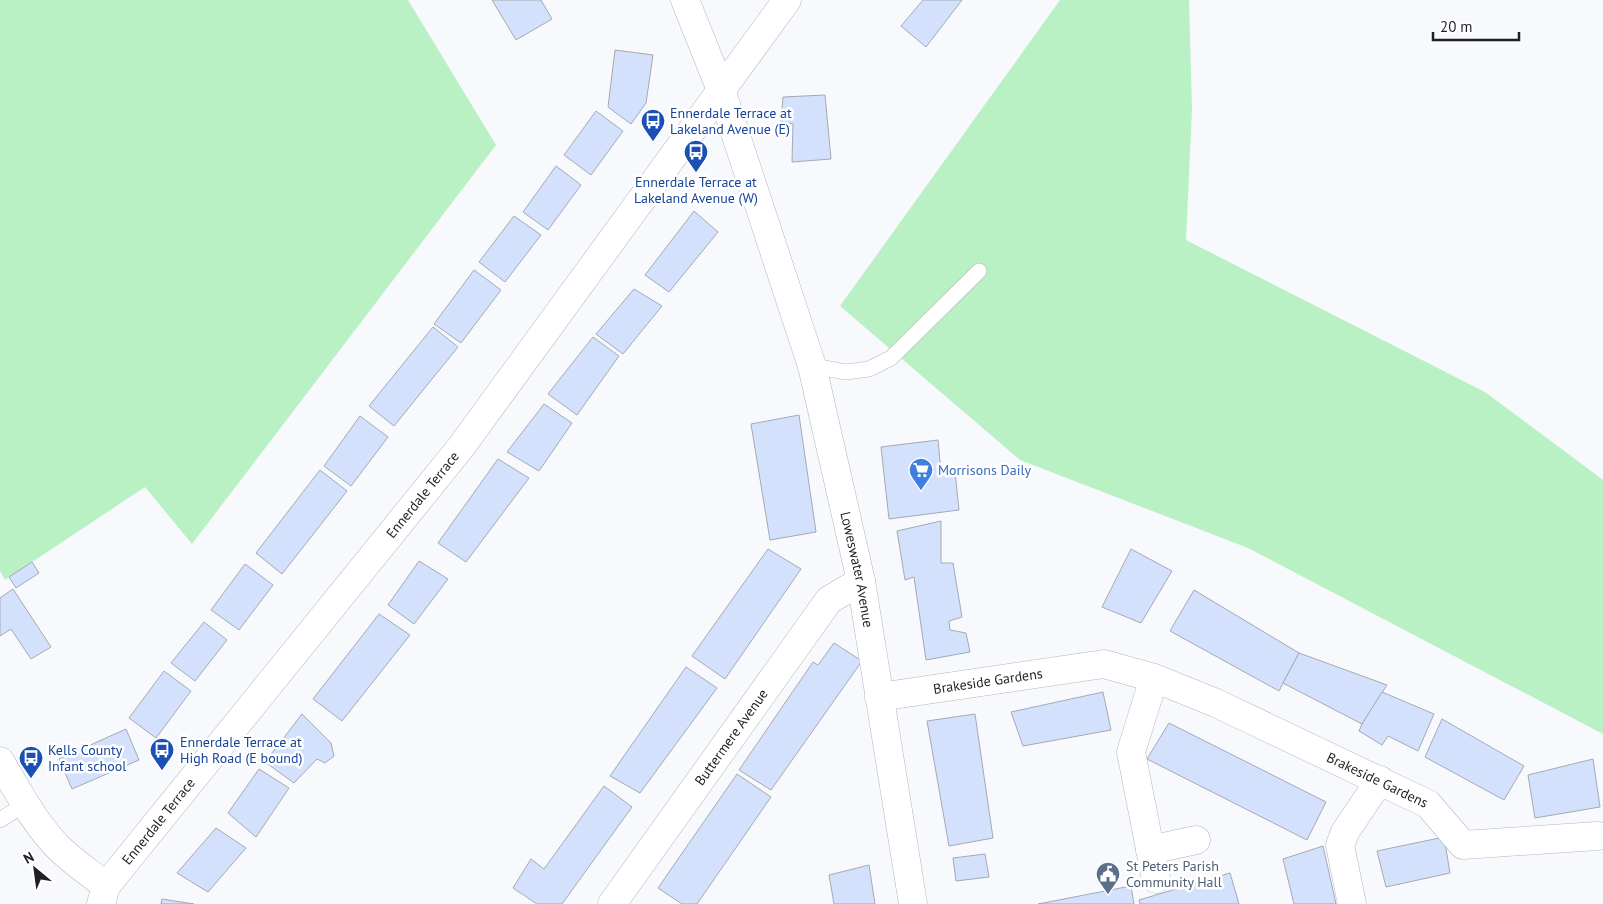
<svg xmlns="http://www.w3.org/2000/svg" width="1603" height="904" viewBox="0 0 1603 904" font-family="'PT Sans',sans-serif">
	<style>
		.green { fill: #b9f1c4 }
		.building { fill: #d4e1fd; stroke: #a5a9b3 }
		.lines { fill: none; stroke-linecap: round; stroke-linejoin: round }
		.lane-casing { stroke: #b2b7c1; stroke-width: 16 }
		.street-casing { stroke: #b2b7c1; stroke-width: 29 }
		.secondary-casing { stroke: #b2b7c1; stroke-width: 29 }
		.lane { stroke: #fff; stroke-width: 15 }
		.street { stroke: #fff; stroke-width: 28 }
		.secondary { stroke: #fff; stroke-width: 28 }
		.labels { text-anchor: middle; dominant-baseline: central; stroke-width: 5; stroke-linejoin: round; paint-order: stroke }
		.transit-label { font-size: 14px; fill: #164399; stroke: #fff; text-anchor: start }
		.shop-label { font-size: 14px; fill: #366cbe; stroke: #fff; text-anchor: start }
		.street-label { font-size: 14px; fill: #1e2024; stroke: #fff }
		.service-label { font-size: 14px; fill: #4e5e75; stroke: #fff; text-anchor: start }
	</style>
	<rect width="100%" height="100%" fill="#f7f9fd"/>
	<g class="green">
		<path d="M 0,0 L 408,0 L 496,145 L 192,544 L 145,487 L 5,580 L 0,571 Z"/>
		<path d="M 1060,0 L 1189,0 L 1192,109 L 1186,240 L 1485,392 L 1603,480 L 1603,734 L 1248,548 L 1020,460 L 840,306 Z"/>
	</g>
	<g class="building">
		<path d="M 492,0 L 541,0 L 552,19 L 516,40 Z"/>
		<path d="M 923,0 L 962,0 L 926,47 L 901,26 Z"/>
		<path d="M 615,50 L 653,55 L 646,103 L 631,124 L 608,107 Z"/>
		<path d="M 825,95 L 831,159 L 792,162 L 793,124 L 781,121 L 783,97 Z"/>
		<path d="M 596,111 L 623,131 L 591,175 L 564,155 Z"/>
		<path d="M 556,166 L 581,185 L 548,230 L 523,212 Z"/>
		<path d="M 694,211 L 718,232 L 669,292 L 645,275 Z"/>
		<path d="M 514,216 L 541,235 L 505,282 L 479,262 Z"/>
		<path d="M 474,270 L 501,290 L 461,343 L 434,324 Z"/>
		<path d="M 634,289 L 662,306 L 623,354 L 596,334 Z"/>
		<path d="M 433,327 L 458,347 L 394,426 L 369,406 Z"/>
		<path d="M 593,337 L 619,356 L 577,415 L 548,394 Z"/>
		<path d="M 544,404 L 572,423 L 539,471 L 507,452 Z"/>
		<path d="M 799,415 L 816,532 L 770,540 L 751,424 Z"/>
		<path d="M 360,416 L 388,437 L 351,486 L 324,466 Z"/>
		<path d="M 938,440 L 941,472 L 955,471 L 959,510 L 889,519 L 881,447 Z"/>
		<path d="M 498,459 L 529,478 L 466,562 L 438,543 Z"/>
		<path d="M 320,470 L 347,491 L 282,574 L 256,553 Z"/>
		<path d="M 941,521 L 941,563 L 953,563 L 962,617 L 949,621 L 950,630 L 966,633 L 970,652 L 926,660 L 914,577 L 905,580 L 897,531 Z"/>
		<path d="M 768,549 L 801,569 L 725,679 L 692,656 Z"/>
		<path d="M 1131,549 L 1172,571 L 1141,623 L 1102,607 Z"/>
		<path d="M 419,561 L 448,579 L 414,624 L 388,605 Z"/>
		<path d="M 32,562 L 39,573 L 16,588 L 9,577 Z"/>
		<path d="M 245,564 L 273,585 L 239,630 L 211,610 Z"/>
		<path d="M 13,589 L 51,647 L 31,659 L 11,629 L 0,636 L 0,598 Z"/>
		<path d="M 1194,590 L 1299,653 L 1279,691 L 1170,631 Z"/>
		<path d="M 379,614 L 410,635 L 342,721 L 313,699 Z"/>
		<path d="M 204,622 L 227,640 L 195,681 L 171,663 Z"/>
		<path d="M 834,643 L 862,661 L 771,790 L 739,770 L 813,662 L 818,665 Z"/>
		<path d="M 1299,653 L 1387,685 L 1362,724 L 1283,683 Z"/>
		<path d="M 686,667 L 717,688 L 640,793 L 610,776 Z"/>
		<path d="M 164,671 L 191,691 L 156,738 L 129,718 Z"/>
		<path d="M 1103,692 L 1111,730 L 1023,746 L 1011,712 Z"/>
		<path d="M 1382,692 L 1434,714 L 1418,751 L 1388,736 L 1382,745 L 1359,731 L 1362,724 Z"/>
		<path d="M 302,714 L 331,743 L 334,756 L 325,763 L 317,759 L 294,783 L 265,762 Z"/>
		<path d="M 975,714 L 993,838 L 949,846 L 927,721 Z"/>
		<path d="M 1442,719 L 1524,766 L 1504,800 L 1425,757 Z"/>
		<path d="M 1169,723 L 1326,802 L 1307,840 L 1147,759 Z"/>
		<path d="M 126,729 L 139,760 L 72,789 L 59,759 Z"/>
		<path d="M 1593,759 L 1600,807 L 1535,818 L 1528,775 Z"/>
		<path d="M 259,769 L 289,788 L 256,837 L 228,813 Z"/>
		<path d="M 737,774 L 771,797 L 697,904 L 682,904 L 658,888 Z"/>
		<path d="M 604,786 L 632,807 L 562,904 L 537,904 L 513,888 L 531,859 L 544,869 Z"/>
		<path d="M 216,828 L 246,848 L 208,892 L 177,873 Z"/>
		<path d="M 1444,837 L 1450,873 L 1386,887 L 1377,851 Z"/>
		<path d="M 1323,846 L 1336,904 L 1294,904 L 1283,859 Z"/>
		<path d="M 985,854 L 989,877 L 956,881 L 953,858 Z"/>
		<path d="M 869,865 L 875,904 L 834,904 L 829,875 Z"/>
		<path d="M 1230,873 L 1239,904 L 1140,904 L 1139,900 Z"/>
		<path d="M 1131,886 L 1134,904 L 1038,904 Z"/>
		<path d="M 162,899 L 194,904 L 161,904 Z"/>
	</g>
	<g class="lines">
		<defs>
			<g id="lane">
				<path d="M 812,366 L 846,372 L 869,369 L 891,358 L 979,271"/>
				<path d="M 0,820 L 25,804"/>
			</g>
			<g id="street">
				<path id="s1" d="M 685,0 L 721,90 L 812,366 L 861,581 L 913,904"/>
				<path d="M 1154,678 L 1131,752 L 1156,879"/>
				<path id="s2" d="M 879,697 L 1104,664 L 1154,678 L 1216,703 L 1428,804 L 1463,845 L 1597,836"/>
				<path d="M 1150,850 L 1196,840"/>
				<path id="s3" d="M 612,904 L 829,600 L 861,581"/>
				<path d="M 1352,904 L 1340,845 L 1345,832 L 1380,780"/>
			</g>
			<g id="secondary">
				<path d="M 0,761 C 18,791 35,825 61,850 C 75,863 91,874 106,886"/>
				<path id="s4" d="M 101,904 L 106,886 L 461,447 L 787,0"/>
			</g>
		</defs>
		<use href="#lane" class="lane-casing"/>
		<use href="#street" class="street-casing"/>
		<use href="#secondary" class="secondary-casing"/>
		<use href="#lane" class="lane"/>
		<use href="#street" class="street"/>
		<use href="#secondary" class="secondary"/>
	</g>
	<defs>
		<symbol id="bus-pin" viewBox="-11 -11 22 30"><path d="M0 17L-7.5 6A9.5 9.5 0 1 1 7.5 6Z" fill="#1a4fb4" stroke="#fff"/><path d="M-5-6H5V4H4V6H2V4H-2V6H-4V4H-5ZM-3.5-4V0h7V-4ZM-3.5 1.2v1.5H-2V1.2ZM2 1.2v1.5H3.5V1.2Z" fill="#fff"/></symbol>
		<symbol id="supermarket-pin" viewBox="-11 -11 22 30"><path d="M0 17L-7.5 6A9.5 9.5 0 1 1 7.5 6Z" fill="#3f7fe0" stroke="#fff"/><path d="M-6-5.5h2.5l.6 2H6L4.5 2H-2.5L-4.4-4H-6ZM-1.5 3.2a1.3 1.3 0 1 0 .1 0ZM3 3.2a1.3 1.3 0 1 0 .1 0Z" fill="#fff"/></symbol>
		<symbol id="civic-pin" viewBox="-11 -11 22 30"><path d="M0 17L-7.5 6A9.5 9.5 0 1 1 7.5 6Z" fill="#5c6f8a" stroke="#fff"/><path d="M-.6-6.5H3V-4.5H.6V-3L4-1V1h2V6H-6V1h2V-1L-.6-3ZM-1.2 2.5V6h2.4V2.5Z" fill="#fff"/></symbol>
	</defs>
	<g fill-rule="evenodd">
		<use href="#bus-pin" x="639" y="107" width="28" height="38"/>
		<use href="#bus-pin" x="682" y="138" width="28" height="38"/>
		<use href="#supermarket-pin" x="907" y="456" width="28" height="38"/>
		<use href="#bus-pin" x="148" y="736" width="28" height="38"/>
		<use href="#bus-pin" x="17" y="744" width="28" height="38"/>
		<use href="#civic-pin" x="1094" y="860" width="28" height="38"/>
	</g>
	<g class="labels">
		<g class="transit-label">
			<text x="670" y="113">Ennerdale Terrace at<tspan x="670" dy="16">Lakeland Avenue (E)</tspan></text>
			<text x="696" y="182" text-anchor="middle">Ennerdale Terrace at<tspan x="696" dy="16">Lakeland Avenue (W)</tspan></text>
			<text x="180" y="742">Ennerdale Terrace at<tspan x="180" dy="16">High Road (E bound)</tspan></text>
			<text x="48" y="750">Kells County<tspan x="48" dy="16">Infant school</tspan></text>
		</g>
		<g class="shop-label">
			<text x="938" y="470">Morrisons Daily</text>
		</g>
		<g class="street-label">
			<text stroke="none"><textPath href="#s4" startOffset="522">Ennerdale Terrace</textPath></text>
			<text stroke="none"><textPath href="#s1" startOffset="596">Loweswater Avenue</textPath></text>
			<text stroke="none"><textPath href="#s2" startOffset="110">Brakeside Gardens</textPath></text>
			<text stroke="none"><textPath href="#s3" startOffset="205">Buttermere Avenue</textPath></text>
			<text stroke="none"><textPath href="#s2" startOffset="525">Brakeside Gardens</textPath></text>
			<text stroke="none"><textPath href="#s4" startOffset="102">Ennerdale Terrace</textPath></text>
		</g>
		<g class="service-label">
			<text x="1126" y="866">St Peters Parish<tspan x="1126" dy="16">Community Hall</tspan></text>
		</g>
	</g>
	<g transform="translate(35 869) rotate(331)" stroke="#ffffff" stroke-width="4" paint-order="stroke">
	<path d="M0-4L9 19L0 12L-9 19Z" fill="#1e2024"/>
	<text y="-8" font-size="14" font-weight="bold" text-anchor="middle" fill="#1e2024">N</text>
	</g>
	<path d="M1433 32v8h86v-8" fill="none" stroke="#1e2024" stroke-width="2.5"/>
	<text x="1440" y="32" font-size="15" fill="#1e2024" stroke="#ffffff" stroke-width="4" paint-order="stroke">20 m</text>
</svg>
